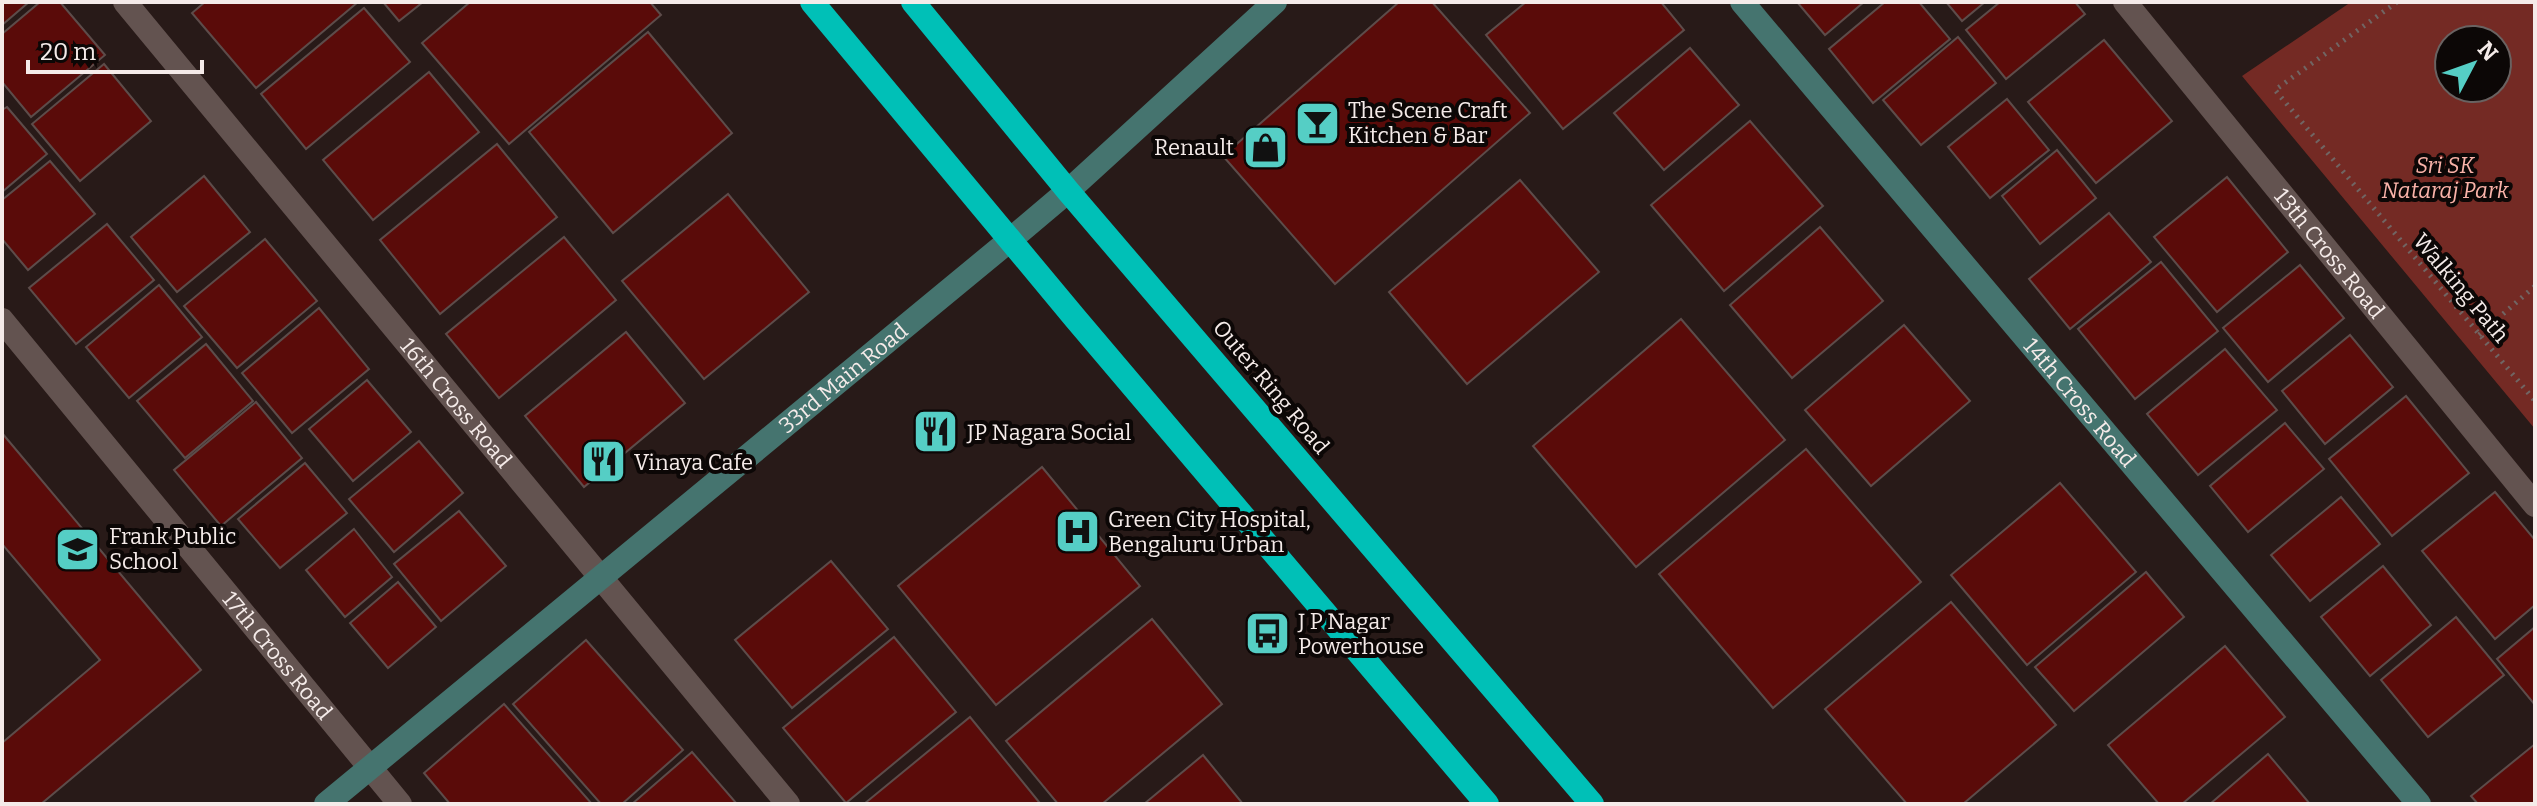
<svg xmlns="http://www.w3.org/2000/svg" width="2537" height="806" viewBox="0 0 2537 806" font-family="Bitter,serif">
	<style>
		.green { fill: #742a24; fill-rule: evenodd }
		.building { fill: #5a0b09; stroke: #5d4c4a; stroke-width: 2 }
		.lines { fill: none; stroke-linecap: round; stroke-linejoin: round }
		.path { stroke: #716563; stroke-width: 5; stroke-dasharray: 2 6; stroke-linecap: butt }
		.street { stroke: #635350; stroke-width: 24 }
		.secondary { stroke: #45746f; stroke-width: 24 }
		.highway { stroke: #00c0b7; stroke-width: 24 }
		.labels { text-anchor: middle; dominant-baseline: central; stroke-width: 8; stroke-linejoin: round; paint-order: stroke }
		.poi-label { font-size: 22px; fill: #f5ebe9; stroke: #0c0706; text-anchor: start }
		.park-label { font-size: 22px; font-style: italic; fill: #fab3a9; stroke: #0c0706 }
		.street-label { font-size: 22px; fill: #f5ebe9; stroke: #0c0706 }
	</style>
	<rect width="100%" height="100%" fill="#281a18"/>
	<path class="green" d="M 2351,2 L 2535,2 L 2535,429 L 2242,76 ZM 2449,40 L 2497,40 L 2497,88 L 2449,88 Z"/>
	<g class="building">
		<path d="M 2,2 L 29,2 L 2,25 Z"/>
		<path d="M 40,2 L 60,2 L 105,55 L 31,117 L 2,82 L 2,34 Z"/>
		<path d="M 205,2 L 358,2 L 256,88 L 192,13 Z"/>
		<path d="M 383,2 L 423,2 L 399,21 Z"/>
		<path d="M 470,2 L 650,2 L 661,15 L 509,144 L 422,43 Z"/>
		<path d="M 1399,2 L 1432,2 L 1530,113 L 1335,284 L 1223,156 Z"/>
		<path d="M 1526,2 L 1661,2 L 1684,30 L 1563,129 L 1486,35 Z"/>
		<path d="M 1797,2 L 1864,2 L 1825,35 Z"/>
		<path d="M 1885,2 L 1919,2 L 1950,39 L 1873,103 L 1829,49 Z"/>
		<path d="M 1946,2 L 1985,2 L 1962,21 Z"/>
		<path d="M 2000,2 L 2075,2 L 2085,14 L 2006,79 L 1966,30 Z"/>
		<path d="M 364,8 L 410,62 L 306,149 L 261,94 Z"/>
		<path d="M 648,32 L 732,133 L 613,233 L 529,132 Z"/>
		<path d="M 1958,37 L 1996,83 L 1921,145 L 1883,100 Z"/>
		<path d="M 2104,40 L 2172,121 L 2096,183 L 2028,102 Z"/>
		<path d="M 1690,48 L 1739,105 L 1664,170 L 1614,113 Z"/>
		<path d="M 104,64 L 151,121 L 80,181 L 32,124 Z"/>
		<path d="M 429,72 L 479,132 L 373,220 L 323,160 Z"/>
		<path d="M 2007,99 L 2049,150 L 1990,198 L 1948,147 Z"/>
		<path d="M 7,107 L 47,154 L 2,192 L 2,110 Z"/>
		<path d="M 1750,121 L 1823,206 L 1724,291 L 1651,205 Z"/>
		<path d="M 497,144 L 557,217 L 440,314 L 380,240 Z"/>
		<path d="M 2057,150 L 2096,198 L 2040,244 L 2002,196 Z"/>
		<path d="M 50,161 L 95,214 L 28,270 L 2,239 L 2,200 Z"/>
		<path d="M 204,176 L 250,232 L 177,292 L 131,237 Z"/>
		<path d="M 2227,177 L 2288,252 L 2217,312 L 2154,237 Z"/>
		<path d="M 1520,180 L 1599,272 L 1467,384 L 1389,292 Z"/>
		<path d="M 728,194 L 809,292 L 704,379 L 622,281 Z"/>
		<path d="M 2109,213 L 2151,262 L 2070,329 L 2029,279 Z"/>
		<path d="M 107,224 L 154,280 L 76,344 L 29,288 Z"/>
		<path d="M 1820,227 L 1883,301 L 1792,378 L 1730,305 Z"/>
		<path d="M 564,237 L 616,300 L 499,398 L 446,334 Z"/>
		<path d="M 265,239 L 317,301 L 237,368 L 184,306 Z"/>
		<path d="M 2161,262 L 2218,331 L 2135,399 L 2078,329 Z"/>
		<path d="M 2300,265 L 2344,318 L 2268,382 L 2223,328 Z"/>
		<path d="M 159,285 L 202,337 L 129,398 L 86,347 Z"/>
		<path d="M 319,308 L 369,369 L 292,433 L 242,373 Z"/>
		<path d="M 1681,319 L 1785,440 L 1636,567 L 1533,446 Z"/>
		<path d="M 1904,325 L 1970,401 L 1871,486 L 1805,410 Z"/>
		<path d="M 626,332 L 685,403 L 584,487 L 525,416 Z"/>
		<path d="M 2350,335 L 2393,387 L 2325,444 L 2282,391 Z"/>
		<path d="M 206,344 L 253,401 L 185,458 L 137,401 Z"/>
		<path d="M 2225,349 L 2277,410 L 2198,475 L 2147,414 Z"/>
		<path d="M 367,380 L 411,432 L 353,481 L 309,429 Z"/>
		<path d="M 2406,396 L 2469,473 L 2392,536 L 2329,459 Z"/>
		<path d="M 256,402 L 302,458 L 221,526 L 174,470 Z"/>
		<path d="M 2285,423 L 2324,469 L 2248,532 L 2210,486 Z"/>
		<path d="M 2,433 L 201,670 L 41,804 L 2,804 L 2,743 L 100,660 L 2,544 Z"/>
		<path d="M 419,441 L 463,493 L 394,552 L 349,499 Z"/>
		<path d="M 1806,449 L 1921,582 L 1773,708 L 1659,574 Z"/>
		<path d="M 305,463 L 347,513 L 280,568 L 238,519 Z"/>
		<path d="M 1042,467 L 1140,586 L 996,705 L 898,586 Z"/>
		<path d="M 2060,483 L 2136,572 L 2027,665 L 1951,575 Z"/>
		<path d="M 2495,492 L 2535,540 L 2535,605 L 2495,639 L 2422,551 Z"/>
		<path d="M 2341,497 L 2380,544 L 2310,601 L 2271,555 Z"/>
		<path d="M 459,511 L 506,566 L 441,621 L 394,564 Z"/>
		<path d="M 354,529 L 392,577 L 345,617 L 306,570 Z"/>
		<path d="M 831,561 L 888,629 L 792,708 L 735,640 Z"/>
		<path d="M 2383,566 L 2431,625 L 2370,676 L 2321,617 Z"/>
		<path d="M 2146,572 L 2184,617 L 2074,711 L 2035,667 Z"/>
		<path d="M 398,582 L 436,627 L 388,668 L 350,623 Z"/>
		<path d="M 1951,602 L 2056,725 L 1963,804 L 1907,804 L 1825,709 Z"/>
		<path d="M 2456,617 L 2504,675 L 2428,737 L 2381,680 Z"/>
		<path d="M 1152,619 L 1222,704 L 1102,804 L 1058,804 L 1006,741 Z"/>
		<path d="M 2535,627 L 2535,705 L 2497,659 Z"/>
		<path d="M 894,637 L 956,712 L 846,803 L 783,728 Z"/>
		<path d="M 586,640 L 683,750 L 622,804 L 601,804 L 513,704 Z"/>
		<path d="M 2225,646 L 2285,717 L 2182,804 L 2159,804 L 2108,745 Z"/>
		<path d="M 504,704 L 592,804 L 450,804 L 424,773 Z"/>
		<path d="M 970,717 L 1039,802 L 1037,804 L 864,804 Z"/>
		<path d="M 2535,744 L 2535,804 L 2478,804 L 2471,796 Z"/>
		<path d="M 692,752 L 737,804 L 632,804 Z"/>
		<path d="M 2268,754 L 2310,804 L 2210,804 Z"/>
		<path d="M 1203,755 L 1243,804 L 1144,804 Z"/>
	</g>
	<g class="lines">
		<g class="path">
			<path d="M 2397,2 L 2275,90 L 2535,401"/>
			<path d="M 2479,335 L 2535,286"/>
		</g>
		<g class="street">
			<path id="s1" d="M 125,2 L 788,804"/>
			<path id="s2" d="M 2125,2 L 2535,505"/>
			<path id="s3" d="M 2,320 L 400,804"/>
		</g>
		<g class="secondary">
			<path id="s4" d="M 1742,2 L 2419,804"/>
			<path id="s5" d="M 326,804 L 1010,240 L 1068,191 L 1275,2"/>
		</g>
		<g class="highway">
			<path d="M 812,2 L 1075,318 L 1487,804"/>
			<path d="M 913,2 L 1068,191 L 1592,804"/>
		</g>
	</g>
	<defs>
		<symbol id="bar-square" viewBox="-11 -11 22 22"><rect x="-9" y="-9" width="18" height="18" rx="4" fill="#55cec5" stroke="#0c0706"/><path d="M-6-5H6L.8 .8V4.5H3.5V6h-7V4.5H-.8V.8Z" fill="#111"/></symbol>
		<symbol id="shop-square" viewBox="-11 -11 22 22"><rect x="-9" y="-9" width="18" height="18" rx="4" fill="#55cec5" stroke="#0c0706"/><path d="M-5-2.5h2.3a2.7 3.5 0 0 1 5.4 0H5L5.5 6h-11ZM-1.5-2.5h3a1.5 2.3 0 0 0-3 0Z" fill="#111"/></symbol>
		<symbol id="restaurant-square" viewBox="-11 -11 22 22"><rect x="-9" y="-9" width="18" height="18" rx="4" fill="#55cec5" stroke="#0c0706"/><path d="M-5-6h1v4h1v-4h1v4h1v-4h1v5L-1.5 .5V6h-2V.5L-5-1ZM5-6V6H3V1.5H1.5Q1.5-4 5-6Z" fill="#111"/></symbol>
		<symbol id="hospital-square" viewBox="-11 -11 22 22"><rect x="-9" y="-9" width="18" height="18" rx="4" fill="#55cec5" stroke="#0c0706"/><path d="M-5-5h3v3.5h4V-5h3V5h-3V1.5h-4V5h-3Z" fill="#111"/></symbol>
		<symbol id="school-square" viewBox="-11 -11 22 22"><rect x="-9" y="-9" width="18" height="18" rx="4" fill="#55cec5" stroke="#0c0706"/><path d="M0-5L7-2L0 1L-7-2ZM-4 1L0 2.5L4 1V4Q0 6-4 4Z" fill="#111"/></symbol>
		<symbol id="bus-square" viewBox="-11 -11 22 22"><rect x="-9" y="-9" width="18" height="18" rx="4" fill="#55cec5" stroke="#0c0706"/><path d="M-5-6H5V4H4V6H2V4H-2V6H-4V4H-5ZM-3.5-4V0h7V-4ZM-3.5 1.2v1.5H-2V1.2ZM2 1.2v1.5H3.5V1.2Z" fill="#111"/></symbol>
	</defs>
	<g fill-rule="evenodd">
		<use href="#bar-square" x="1292" y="98" width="51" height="51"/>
		<use href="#shop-square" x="1240" y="122" width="51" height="51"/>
		<use href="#restaurant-square" x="910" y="406" width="51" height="51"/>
		<use href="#restaurant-square" x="578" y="436" width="51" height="51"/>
		<use href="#hospital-square" x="1052" y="506" width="51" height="51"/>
		<use href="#school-square" x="52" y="524" width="51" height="51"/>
		<use href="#bus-square" x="1242" y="608" width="51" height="51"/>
	</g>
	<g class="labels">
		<g class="poi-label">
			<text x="1348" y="110">The Scene Craft<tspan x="1348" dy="25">Kitchen &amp; Bar</tspan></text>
			<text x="1234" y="147" text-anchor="end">Renault</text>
			<text x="967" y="432">JP Nagara Social</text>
			<text x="634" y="462">Vinaya Cafe</text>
			<text x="1108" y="519">Green City Hospital,<tspan x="1108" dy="25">Bengaluru Urban</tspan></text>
			<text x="109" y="536">Frank Public<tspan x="109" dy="25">School</tspan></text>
			<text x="1298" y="621">J P Nagar<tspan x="1298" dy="25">Powerhouse</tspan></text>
		</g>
		<g class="park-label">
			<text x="2445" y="165">Sri SK<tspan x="2445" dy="25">Nataraj Park</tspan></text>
		</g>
		<g class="street-label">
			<text stroke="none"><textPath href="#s2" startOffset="324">13th Cross Road</textPath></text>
			<text transform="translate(2461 288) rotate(50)">Walking Path</text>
			<text stroke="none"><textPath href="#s5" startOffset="670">33rd Main Road</textPath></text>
			<text transform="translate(1271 387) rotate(50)">Outer Ring Road</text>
			<text stroke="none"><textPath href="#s1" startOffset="520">16th Cross Road</textPath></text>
			<text stroke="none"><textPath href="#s4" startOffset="524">14th Cross Road</textPath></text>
			<text stroke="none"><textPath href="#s3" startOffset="434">17th Cross Road</textPath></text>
		</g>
	</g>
	<rect width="2537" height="806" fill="none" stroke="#f5ebe9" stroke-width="8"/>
	<g transform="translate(2473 64) rotate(49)"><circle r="38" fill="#0c0706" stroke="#696261" stroke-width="2"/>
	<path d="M0-6L14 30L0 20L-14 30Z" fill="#55cec5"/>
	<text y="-12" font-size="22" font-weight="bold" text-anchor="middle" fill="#f5ebe9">N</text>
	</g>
	<path d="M28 60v12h174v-12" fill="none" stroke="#f5ebe9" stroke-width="4"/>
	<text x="40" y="60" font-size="24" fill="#f5ebe9" stroke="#0c0706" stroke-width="6" paint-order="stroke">20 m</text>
</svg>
